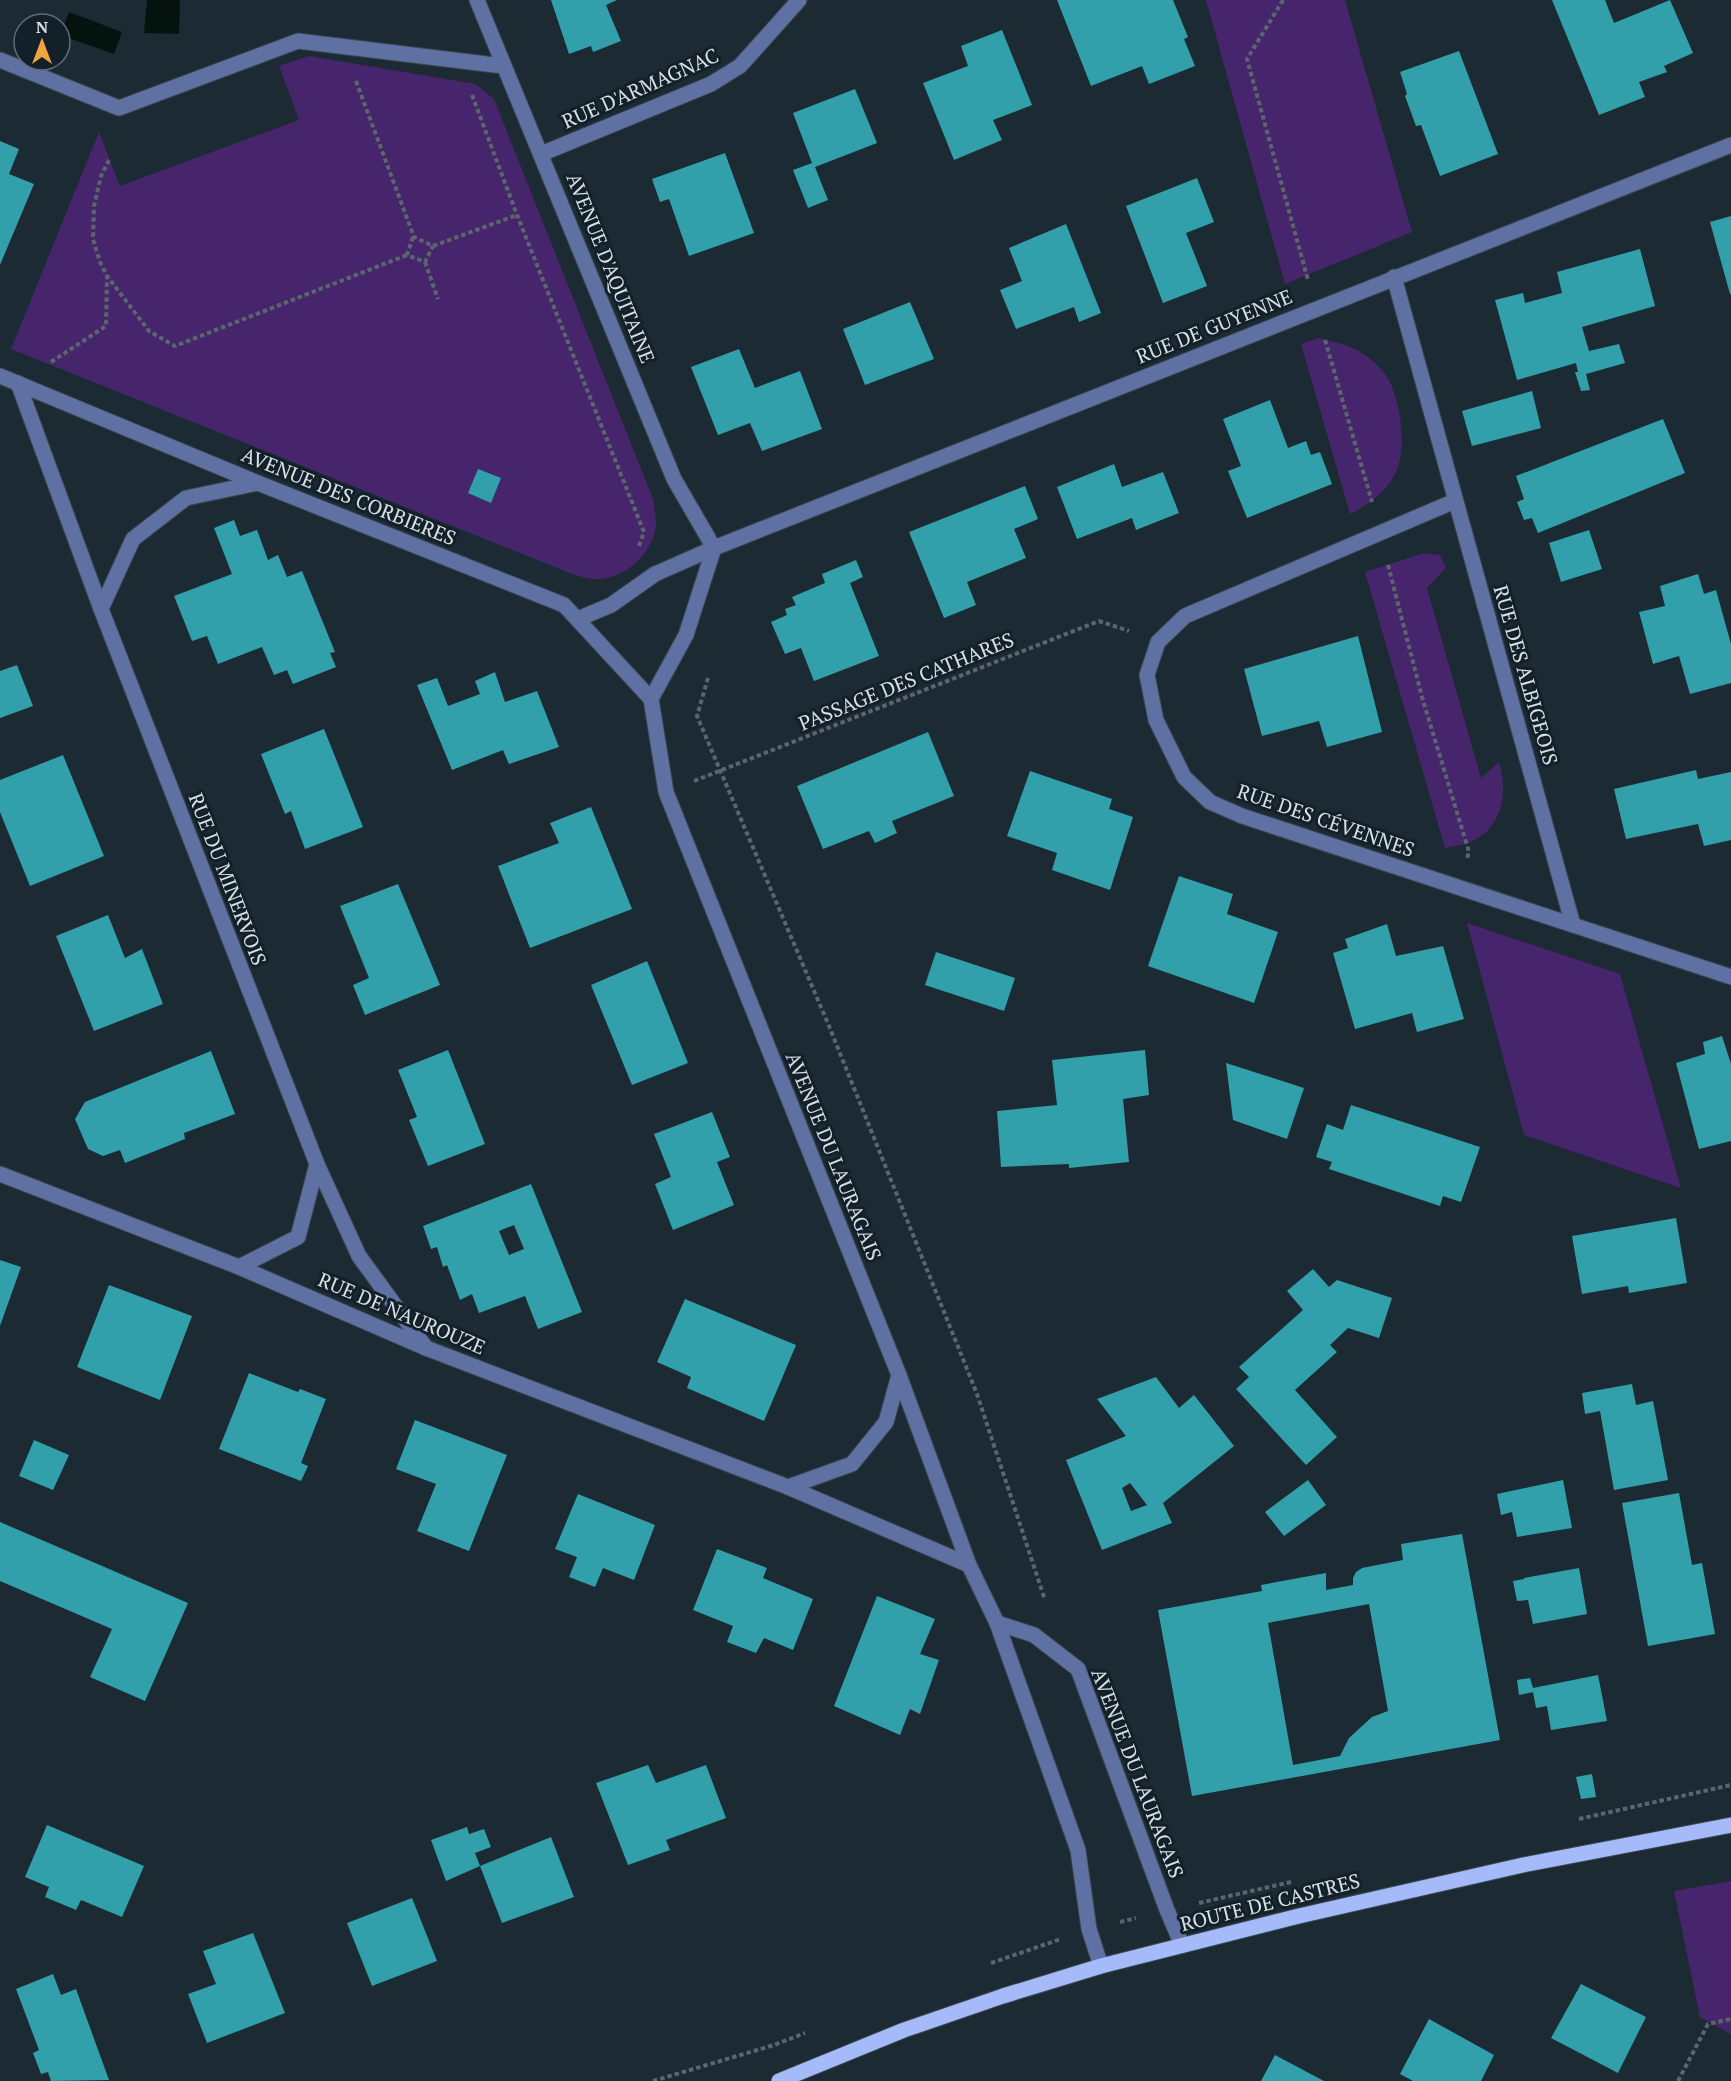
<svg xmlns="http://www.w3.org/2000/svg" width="1731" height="2081" viewBox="0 0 1731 2081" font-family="'PT Serif',serif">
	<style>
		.green { fill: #47256c }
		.water { fill: #04130e }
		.building { fill: #32a0aa; fill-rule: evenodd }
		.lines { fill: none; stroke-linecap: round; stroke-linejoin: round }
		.minor-casing { stroke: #3a4750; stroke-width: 17 }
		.major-casing { stroke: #3a4750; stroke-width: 17 }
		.path { stroke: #5a666e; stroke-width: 4; stroke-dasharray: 4.5 3; stroke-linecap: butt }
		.minor { stroke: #5f70a2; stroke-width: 15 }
		.major { stroke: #a5baf9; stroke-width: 15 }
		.labels { text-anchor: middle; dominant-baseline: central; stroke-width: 6; stroke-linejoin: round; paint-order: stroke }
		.street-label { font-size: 20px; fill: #d7e0e6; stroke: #132029 }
	</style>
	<rect width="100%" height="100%" fill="#1c2a33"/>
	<g class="green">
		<path d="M 1206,0 L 1345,0 L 1412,232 L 1285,284 Z"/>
		<path d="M 309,56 L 475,84 L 494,99 L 653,499 C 654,507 656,515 656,523 C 655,551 628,577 600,579 C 591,580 580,576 572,574 L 11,349 L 99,132 L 120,186 L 299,120 L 279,66 Z"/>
		<path d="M 1318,338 C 1336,342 1355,346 1369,358 C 1376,363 1387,375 1390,382 C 1401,406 1408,452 1394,476 C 1384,494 1368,505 1350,514 L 1301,344 Z"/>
		<path d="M 1424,553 L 1440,555 L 1446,568 L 1427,588 L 1481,778 L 1499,762 C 1508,792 1503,826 1473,841 C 1465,845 1454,846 1445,848 L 1365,572 Z"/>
		<path d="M 1467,923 L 1620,974 L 1681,1188 L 1524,1135 Z"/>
		<path d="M 1731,1881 L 1731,2034 L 1700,2017 L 1674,1891 Z"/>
	</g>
	<g class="water">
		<path d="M 147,0 L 180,0 L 179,34 L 144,33 Z"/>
		<path d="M 69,12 L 122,32 L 114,54 L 60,35 Z"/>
	</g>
	<g class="building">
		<path d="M 551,0 L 617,0 L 606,5 L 621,41 L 593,52 L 591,46 L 569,54 Z"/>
		<path d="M 1057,0 L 1173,0 L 1188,37 L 1184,39 L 1195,66 L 1149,84 L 1142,66 L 1091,86 Z"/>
		<path d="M 1552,0 L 1605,0 L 1614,23 L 1670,0 L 1693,53 L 1664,66 L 1667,72 L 1639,82 L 1645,97 L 1599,115 Z"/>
		<path d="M 1002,30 L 1032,105 L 993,120 L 1002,140 L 954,160 L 923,83 L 968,66 L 961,46 Z"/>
		<path d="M 1459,51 L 1498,154 L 1440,176 L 1421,125 L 1416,126 L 1405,96 L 1407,94 L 1400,72 Z"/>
		<path d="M 855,89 L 877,143 L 815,167 L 828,200 L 808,208 L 793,170 L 812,163 L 793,113 Z"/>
		<path d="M 0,141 L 19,149 L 9,174 L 34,184 L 0,265 Z"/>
		<path d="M 725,153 L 754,233 L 689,256 L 669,199 L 660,202 L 652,179 Z"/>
		<path d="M 1197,178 L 1214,222 L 1186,233 L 1207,286 L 1163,303 L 1126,206 Z"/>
		<path d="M 1731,216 L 1731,294 L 1730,294 L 1710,222 Z"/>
		<path d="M 1066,224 L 1101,313 L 1079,322 L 1074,307 L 1016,329 L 1000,290 L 1022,281 L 1009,248 Z"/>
		<path d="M 1640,249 L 1655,306 L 1582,327 L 1589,351 L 1619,344 L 1625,363 L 1586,374 L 1590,390 L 1581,391 L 1575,372 L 1578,372 L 1576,363 L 1517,380 L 1495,300 L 1523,293 L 1525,303 L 1562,293 L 1557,272 Z"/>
		<path d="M 910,302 L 934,359 L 865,385 L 843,329 Z"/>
		<path d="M 739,349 L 755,388 L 800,371 L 822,429 L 762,451 L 750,423 L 718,435 L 691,367 Z"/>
		<path d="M 1532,391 L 1541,428 L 1472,446 L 1462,411 Z"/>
		<path d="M 1270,400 L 1288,448 L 1306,441 L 1311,455 L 1320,452 L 1332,484 L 1247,518 L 1228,471 L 1241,466 L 1223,419 Z"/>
		<path d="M 1663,419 L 1685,473 L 1538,533 L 1532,518 L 1524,520 L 1517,502 L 1524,499 L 1516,476 Z"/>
		<path d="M 1114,464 L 1122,487 L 1163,472 L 1179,513 L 1136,530 L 1132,518 L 1077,539 L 1057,487 Z"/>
		<path d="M 478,469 L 501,478 L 491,503 L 468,493 Z"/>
		<path d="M 1025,486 L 1038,519 L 1014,529 L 1026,558 L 967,582 L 976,605 L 944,618 L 909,532 Z"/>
		<path d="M 234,520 L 240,536 L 257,530 L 268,560 L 278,555 L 287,577 L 302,571 L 335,652 L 330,653 L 336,667 L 293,684 L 287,670 L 274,675 L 262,647 L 218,664 L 207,636 L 192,641 L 174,596 L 232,574 L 214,528 Z"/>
		<path d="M 1589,530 L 1602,569 L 1561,582 L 1549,543 Z"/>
		<path d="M 856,560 L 863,577 L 850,583 L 879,656 L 814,681 L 801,648 L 785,654 L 771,622 L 787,615 L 785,609 L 796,605 L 792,597 L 825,583 L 822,574 Z"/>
		<path d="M 1698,574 L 1704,594 L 1716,590 L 1731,644 L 1731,683 L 1690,694 L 1679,656 L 1653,664 L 1639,612 L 1665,606 L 1660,586 Z"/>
		<path d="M 1358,636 L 1382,732 L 1327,747 L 1319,721 L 1262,736 L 1244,669 Z"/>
		<path d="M 17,665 L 33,706 L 0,718 L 0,671 Z"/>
		<path d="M 495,672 L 505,702 L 537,691 L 559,747 L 509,764 L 503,750 L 452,770 L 417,685 L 437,678 L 448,706 L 480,694 L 475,681 Z"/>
		<path d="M 324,729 L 363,827 L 305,849 L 291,811 L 285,814 L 261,754 Z"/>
		<path d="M 928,732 L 954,796 L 892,821 L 897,833 L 875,843 L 869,831 L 823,849 L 797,786 Z"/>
		<path d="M 63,755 L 104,856 L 30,886 L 0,812 L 0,780 Z"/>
		<path d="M 1696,770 L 1698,779 L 1731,772 L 1731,840 L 1704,846 L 1698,824 L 1626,839 L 1614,789 Z"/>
		<path d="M 1030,771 L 1112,799 L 1109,809 L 1133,817 L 1110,890 L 1052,870 L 1057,853 L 1007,836 Z"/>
		<path d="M 591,807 L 632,909 L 530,948 L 498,866 L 559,843 L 550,823 Z"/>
		<path d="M 1179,876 L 1233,894 L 1227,914 L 1278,932 L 1254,1003 L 1148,966 Z"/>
		<path d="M 398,884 L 440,985 L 365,1015 L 353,985 L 369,978 L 340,906 Z"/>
		<path d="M 108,915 L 125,958 L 142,949 L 163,1004 L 94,1031 L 56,936 Z"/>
		<path d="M 1387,924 L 1396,956 L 1443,946 L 1464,1019 L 1417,1032 L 1412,1013 L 1355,1029 L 1333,953 L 1348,948 L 1345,939 Z"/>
		<path d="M 936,952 L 1015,978 L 1004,1011 L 925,985 Z"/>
		<path d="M 647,961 L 688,1063 L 632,1085 L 591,985 Z"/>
		<path d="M 1722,1036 L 1731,1064 L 1731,1141 L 1699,1149 L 1676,1063 L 1705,1054 L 1703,1042 Z"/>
		<path d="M 448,1050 L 485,1144 L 428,1166 L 409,1120 L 417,1117 L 398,1070 Z"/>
		<path d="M 1145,1050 L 1149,1095 L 1123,1099 L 1129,1162 L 1069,1168 L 1069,1164 L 1001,1167 L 997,1111 L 1057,1105 L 1052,1060 Z"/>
		<path d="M 211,1051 L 235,1114 L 184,1133 L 185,1139 L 125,1163 L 120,1150 L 103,1156 L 88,1149 L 75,1119 L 85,1102 Z"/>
		<path d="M 1226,1063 L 1304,1088 L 1287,1139 L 1233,1120 Z"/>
		<path d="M 1351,1105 L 1480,1147 L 1461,1202 L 1443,1196 L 1440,1206 L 1329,1169 L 1332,1162 L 1316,1157 L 1327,1124 L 1343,1130 Z"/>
		<path d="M 712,1112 L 730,1157 L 717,1162 L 734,1205 L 673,1230 L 655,1184 L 671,1177 L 654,1134 Z"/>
		<path d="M 531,1184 L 582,1312 L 538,1329 L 525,1296 L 479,1313 L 472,1294 L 460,1300 L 447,1265 L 443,1267 L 437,1247 L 431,1249 L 423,1226 ZM 514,1225 L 524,1249 L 509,1255 L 499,1231 Z"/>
		<path d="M 1676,1218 L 1687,1283 L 1629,1293 L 1628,1286 L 1582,1294 L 1572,1236 Z"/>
		<path d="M 0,1260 L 21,1267 L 0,1326 Z"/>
		<path d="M 1313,1269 L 1329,1287 L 1337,1280 L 1392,1298 L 1379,1338 L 1348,1328 L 1330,1345 L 1337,1352 L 1295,1390 L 1337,1437 L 1306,1465 L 1236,1389 L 1249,1377 L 1239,1367 L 1303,1310 L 1287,1291 Z"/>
		<path d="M 109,1285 L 192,1316 L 160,1400 L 77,1367 Z"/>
		<path d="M 685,1299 L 796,1345 L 764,1421 L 687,1388 L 691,1377 L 657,1362 Z"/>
		<path d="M 249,1373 L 298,1392 L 300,1389 L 326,1399 L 301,1463 L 308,1466 L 301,1481 L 219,1449 Z"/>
		<path d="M 1156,1377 L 1179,1408 L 1194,1395 L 1234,1446 L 1163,1503 L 1172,1523 L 1102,1550 L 1066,1460 L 1126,1436 L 1097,1399 ZM 1130,1483 L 1147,1505 L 1131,1511 L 1122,1488 Z"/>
		<path d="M 1632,1384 L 1636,1405 L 1653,1401 L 1668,1480 L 1614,1490 L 1600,1411 L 1585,1414 L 1582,1393 Z"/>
		<path d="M 415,1420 L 507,1455 L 469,1551 L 417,1531 L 436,1484 L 396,1469 Z"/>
		<path d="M 34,1440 L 69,1455 L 53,1490 L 19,1476 Z"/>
		<path d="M 1308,1480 L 1326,1505 L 1284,1536 L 1265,1512 Z"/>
		<path d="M 1563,1480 L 1572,1528 L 1517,1537 L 1512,1512 L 1501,1515 L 1497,1494 Z"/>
		<path d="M 1679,1493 L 1692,1565 L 1702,1563 L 1715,1634 L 1648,1646 L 1622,1503 Z"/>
		<path d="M 578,1494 L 655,1525 L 634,1580 L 603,1568 L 595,1587 L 569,1577 L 577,1557 L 555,1549 Z"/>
		<path d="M 0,1522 L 188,1603 L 145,1701 L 90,1677 L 112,1629 L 0,1581 Z"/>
		<path d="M 1462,1534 L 1500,1740 L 1192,1796 L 1158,1610 L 1262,1591 L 1261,1585 L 1326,1573 L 1326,1590 L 1353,1585 L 1353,1578 L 1356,1572 L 1362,1568 L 1403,1560 L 1401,1544 ZM 1369,1604 L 1388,1711 L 1372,1717 L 1361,1727 L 1349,1738 L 1340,1756 L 1293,1765 L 1268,1623 Z"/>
		<path d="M 717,1549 L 767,1568 L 763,1578 L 813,1599 L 793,1650 L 764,1638 L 756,1653 L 727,1642 L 733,1626 L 693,1610 Z"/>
		<path d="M 1579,1568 L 1587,1614 L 1533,1624 L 1528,1600 L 1517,1601 L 1513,1581 L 1524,1579 L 1524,1578 Z"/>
		<path d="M 877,1596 L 935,1619 L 920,1654 L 939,1660 L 920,1714 L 910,1709 L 900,1735 L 834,1706 Z"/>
		<path d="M 1598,1675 L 1607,1721 L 1551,1730 L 1547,1706 L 1536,1708 L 1533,1692 L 1519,1695 L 1517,1680 L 1530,1678 L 1533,1688 Z"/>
		<path d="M 648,1765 L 656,1783 L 706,1765 L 726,1818 L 666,1840 L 670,1850 L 628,1865 L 596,1783 Z"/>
		<path d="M 1592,1774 L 1596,1797 L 1581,1799 L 1576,1777 Z"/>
		<path d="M 47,1825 L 144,1866 L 122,1917 L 81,1900 L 76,1910 L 45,1897 L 49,1887 L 25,1877 Z"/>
		<path d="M 467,1827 L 469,1834 L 484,1829 L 491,1847 L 475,1853 L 480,1866 L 551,1837 L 574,1897 L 502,1923 L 480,1866 L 446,1881 L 431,1840 Z"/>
		<path d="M 412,1898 L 437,1961 L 372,1986 L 347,1923 Z"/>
		<path d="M 253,1933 L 285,2013 L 207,2043 L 188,1994 L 216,1984 L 203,1951 Z"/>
		<path d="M 53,1974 L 61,1995 L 76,1989 L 109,2080 L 51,2081 L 48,2072 L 41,2074 L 33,2053 L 39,2050 L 16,1989 Z"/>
		<path d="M 1581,1984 L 1646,2017 L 1618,2073 L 1551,2038 Z"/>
		<path d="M 1429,2019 L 1494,2055 L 1481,2081 L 1413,2081 L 1400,2074 Z"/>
		<path d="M 1275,2055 L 1324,2081 L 1261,2081 Z"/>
	</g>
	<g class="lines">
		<defs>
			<g id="minor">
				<path d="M 477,0 L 674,479 L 714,548"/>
				<path d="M 0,60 L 119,108 L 298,41 L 503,66"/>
				<path d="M 541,154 L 711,84 L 740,66 L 799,0"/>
				<path d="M 1394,277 L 1573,925 L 1731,977"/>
				<path d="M 0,376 L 258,483 L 564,605 L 651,699"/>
				<path d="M 18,383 L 101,609 L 317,1164 L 359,1256 L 426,1348"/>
				<path d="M 1455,501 L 1185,616 L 1158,642 L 1147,675 L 1156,720 L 1184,777 L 1210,802 L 1242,816 L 1573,925"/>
				<path d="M 101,609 L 133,539 L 186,498 L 258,483"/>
				<path d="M 578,619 L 611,605 L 655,574 L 714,548 L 1731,145"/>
				<path d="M 651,699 L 666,792 L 899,1375 L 969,1565 L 997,1623 L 1078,1850 L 1089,1929 L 1101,1966"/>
				<path d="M 651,699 L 686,635 L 714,548"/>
				<path d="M 0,1174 L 239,1267 L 426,1348 L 788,1487 L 969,1565"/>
				<path d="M 239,1267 L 298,1237 L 317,1164"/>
				<path d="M 788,1487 L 852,1464 L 886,1422 L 899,1375"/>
				<path d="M 997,1623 L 1034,1635 L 1078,1669 L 1167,1910 L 1182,1945"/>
			</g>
			<path id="major" d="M 779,2081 L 904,2030 L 1003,1996 L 1101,1966 L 1299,1916 L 1523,1865 L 1731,1825"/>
		</defs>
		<use href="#minor" class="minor-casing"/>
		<use href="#major" class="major-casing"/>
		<g class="path">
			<path d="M 1283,0 L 1247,59 L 1308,280"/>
			<path d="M 356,81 L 414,237 L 433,246 L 517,215"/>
			<path d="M 472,95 L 517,215 L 644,532 L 639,546"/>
			<path d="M 109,160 L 101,176 L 94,206 L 93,239 L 100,262 L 107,276 L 149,331 L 175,346 L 407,255"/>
			<path d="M 413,237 L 407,255 L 425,262 L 433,246"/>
			<path d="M 425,262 L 438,299"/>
			<path d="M 1325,340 L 1372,502"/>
			<path d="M 51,362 L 106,326 L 107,277"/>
			<path d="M 1388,565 L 1422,697 L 1469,852 L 1467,858"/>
			<path d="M 708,678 L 697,716 L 829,1026 L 977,1394 L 1045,1600"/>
			<path d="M 694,781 L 1099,621 L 1129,631"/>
			<path d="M 1579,1819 L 1731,1785"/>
			<path d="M 1199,1903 L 1291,1882"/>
			<path d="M 1120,1922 L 1136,1918"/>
			<path d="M 991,1963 L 1061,1939"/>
			<path d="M 653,2081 L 774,2045 L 805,2033"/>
			<path d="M 1678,2081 L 1708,2024 L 1731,2019"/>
		</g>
		<use href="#minor" class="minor"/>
		<use href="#major" class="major"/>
	</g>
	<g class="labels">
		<g class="street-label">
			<text transform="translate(640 88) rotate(-24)">RUE D'ARMAGNAC</text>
			<text transform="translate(611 268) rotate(68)">AVENUE D'AQUITAINE</text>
			<text transform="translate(1214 326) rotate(-22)">RUE DE GUYENNE</text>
			<text transform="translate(349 496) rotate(22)">AVENUE DES CORBIERES</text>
			<text transform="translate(1526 675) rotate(74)">RUE DES ALBIGEOIS</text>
			<text transform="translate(906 681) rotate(-22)">PASSAGE DES CATHARES</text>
			<text transform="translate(1326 820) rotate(19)">RUE DES CÉVENNES</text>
			<text transform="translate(228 879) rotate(69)">RUE DU MINERVOIS</text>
			<text transform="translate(834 1156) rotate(68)">AVENUE DU LAURAGAIS</text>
			<text transform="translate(402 1313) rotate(23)">RUE DE NAUROUZE</text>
			<text transform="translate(1138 1773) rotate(69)">AVENUE DU LAURAGAIS</text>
			<text transform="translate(1270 1902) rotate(-14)">ROUTE DE CASTRES</text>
		</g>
	</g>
	<g transform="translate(42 42)"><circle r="28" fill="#132029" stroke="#616d75" stroke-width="1.5"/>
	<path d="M0-4.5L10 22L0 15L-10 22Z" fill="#efa73d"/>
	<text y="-9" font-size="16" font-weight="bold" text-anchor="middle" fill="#d7e0e6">N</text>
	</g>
</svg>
